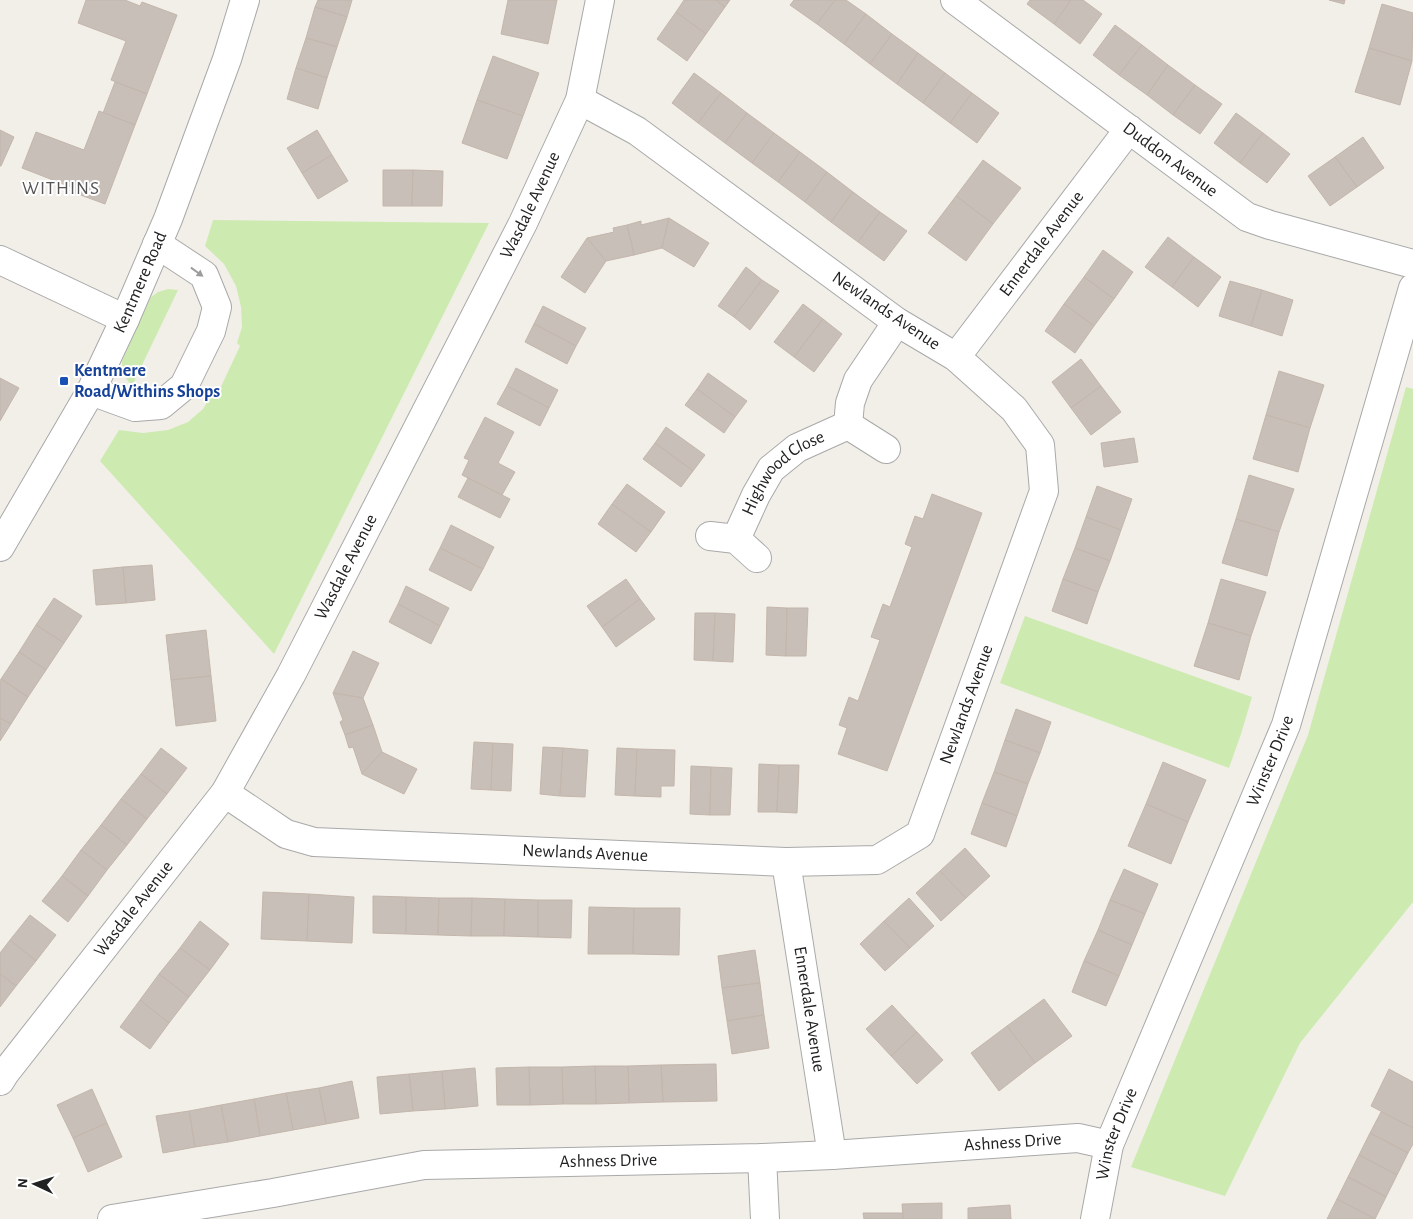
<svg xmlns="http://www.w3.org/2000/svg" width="1413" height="1219" viewBox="0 0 1413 1219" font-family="'Alegreya Sans',sans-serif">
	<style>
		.grass { fill: #cdebb0 }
		.building { fill: #c7bfb8; stroke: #c4b6ab }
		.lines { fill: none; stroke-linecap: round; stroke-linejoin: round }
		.minor-casing { stroke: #a9a9a9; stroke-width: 30 }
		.minor { stroke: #fff; stroke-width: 28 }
		.oneway { fill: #9c9c9c }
		.transit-dot { fill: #1a4fb4; stroke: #fff; stroke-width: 2 }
		.labels { text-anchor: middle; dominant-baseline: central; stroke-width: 4; stroke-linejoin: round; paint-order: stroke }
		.street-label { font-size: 18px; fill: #222; stroke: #fff }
		.transit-label { font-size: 18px; font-weight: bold; fill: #164399; stroke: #fff; text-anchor: start }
		.neighbourhood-label { font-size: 19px; letter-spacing: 1px; fill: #555; stroke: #fff }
	</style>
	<rect width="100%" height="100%" fill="#f2efe9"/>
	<g class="grass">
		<path d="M 213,220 L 489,223 L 274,654 L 100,461 L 119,430 L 143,433 L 168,430 L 188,422 L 203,409 L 214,391 L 218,393 L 240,346 L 237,343 L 242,327 L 241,307 L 236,286 L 224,264 L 205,246 Z"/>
		<path d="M 168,289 L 178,290 L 132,386 C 125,378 122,372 122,361 L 151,297 L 158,292 Z"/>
		<path d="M 1406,387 L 1413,389 L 1413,902 L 1300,1043 L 1225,1196 L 1131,1167 L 1308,735 Z"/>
		<path d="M 1025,616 L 1252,697 L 1241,734 L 1229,768 L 1000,683 Z"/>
	</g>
	<g class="building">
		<path d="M 86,0 L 125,0 L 140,6 L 142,2 L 177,15 L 147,94 L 111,80 L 126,41 L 78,23 Z"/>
		<path d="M 318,0 L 352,0 L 347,17 L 315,7 Z"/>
		<path d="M 508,0 L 557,0 L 548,44 L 501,34 Z"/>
		<path d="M 684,0 L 716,0 L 725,7 L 706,34 L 676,12 Z"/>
		<path d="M 716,0 L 730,0 L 725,7 Z"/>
		<path d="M 794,0 L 835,0 L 817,24 L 790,5 Z"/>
		<path d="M 835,0 L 846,0 L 866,14 L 844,44 L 817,24 Z"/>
		<path d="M 1030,0 L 1071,0 L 1054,24 L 1027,4 Z"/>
		<path d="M 1071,0 L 1083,0 L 1102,14 L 1080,44 L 1054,24 Z"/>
		<path d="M 1329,0 L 1345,0 L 1344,4 Z"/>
		<path d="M 1382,4 L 1413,13 L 1412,61 L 1369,48 Z"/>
		<path d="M 315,7 L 347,17 L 337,47 L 306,38 Z"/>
		<path d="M 676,12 L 706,34 L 687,61 L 657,39 Z"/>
		<path d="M 866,14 L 892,34 L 870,64 L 844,44 Z"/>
		<path d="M 1115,25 L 1142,45 L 1119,75 L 1093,55 Z"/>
		<path d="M 892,34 L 918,53 L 897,84 L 870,64 Z"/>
		<path d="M 306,38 L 337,47 L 327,78 L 296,68 Z"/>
		<path d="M 1142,45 L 1168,65 L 1147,95 L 1119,75 Z"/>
		<path d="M 1369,48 L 1412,61 L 1400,105 L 1355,92 Z"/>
		<path d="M 918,53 L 945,73 L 923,103 L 897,84 Z"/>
		<path d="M 493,56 L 539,73 L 523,116 L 477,100 Z"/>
		<path d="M 1168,65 L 1195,85 L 1173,115 L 1147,95 Z"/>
		<path d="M 296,68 L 327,78 L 318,109 L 287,99 Z"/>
		<path d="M 694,73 L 721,93 L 698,123 L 672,103 Z"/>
		<path d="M 945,73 L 972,93 L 950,123 L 923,103 Z"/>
		<path d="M 115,82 L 147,94 L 135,125 L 103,113 Z"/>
		<path d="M 1195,85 L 1222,104 L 1200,134 L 1173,115 Z"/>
		<path d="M 721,93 L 747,113 L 725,143 L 698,123 Z"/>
		<path d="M 972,93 L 999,113 L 977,143 L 950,123 Z"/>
		<path d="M 477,100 L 523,116 L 507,159 L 462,143 Z"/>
		<path d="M 99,111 L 135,125 L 105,204 L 70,191 L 71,187 L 22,168 L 36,132 L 84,150 Z"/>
		<path d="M 747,113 L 774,133 L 752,163 L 725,143 Z"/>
		<path d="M 1236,113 L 1263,133 L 1240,163 L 1214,143 Z"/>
		<path d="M 0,130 L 14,137 L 1,166 L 0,166 Z"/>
		<path d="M 317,130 L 332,155 L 302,173 L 287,148 Z"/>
		<path d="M 774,133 L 800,152 L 778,182 L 752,163 Z"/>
		<path d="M 1263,133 L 1290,154 L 1267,183 L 1240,163 Z"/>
		<path d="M 1363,137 L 1384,168 L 1357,187 L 1335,157 Z"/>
		<path d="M 800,152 L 827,172 L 805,202 L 778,182 Z"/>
		<path d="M 332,155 L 348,181 L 318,199 L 302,173 Z"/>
		<path d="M 1335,157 L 1357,187 L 1330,206 L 1308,176 Z"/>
		<path d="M 983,160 L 1021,188 L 993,224 L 956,196 Z"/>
		<path d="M 383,170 L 413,170 L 412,206 L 383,206 Z"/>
		<path d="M 413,170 L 443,171 L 442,206 L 412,206 Z"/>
		<path d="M 827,172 L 853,192 L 831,222 L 805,202 Z"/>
		<path d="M 853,192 L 880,212 L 858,242 L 831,222 Z"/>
		<path d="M 956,196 L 993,224 L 966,261 L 928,233 Z"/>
		<path d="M 880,212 L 907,231 L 884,261 L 858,242 Z"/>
		<path d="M 669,218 L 662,248 L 634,255 L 627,225 L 641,221 L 641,225 Z"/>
		<path d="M 669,218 L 709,243 L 694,267 L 662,248 Z"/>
		<path d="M 627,225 L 634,255 L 606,261 L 587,238 L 614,232 L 613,228 Z"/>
		<path d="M 1168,237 L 1194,257 L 1172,287 L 1145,267 Z"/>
		<path d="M 587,238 L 606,261 L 585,293 L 561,277 Z"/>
		<path d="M 1103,250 L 1133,272 L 1114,299 L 1084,277 Z"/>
		<path d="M 1194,257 L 1221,277 L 1198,307 L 1172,287 Z"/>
		<path d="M 746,267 L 762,280 L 734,317 L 718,306 Z"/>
		<path d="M 1084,277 L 1114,299 L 1094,326 L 1064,304 Z"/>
		<path d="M 762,280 L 779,291 L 750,330 L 734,317 Z"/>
		<path d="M 1230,281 L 1262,290 L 1251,326 L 1219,316 Z"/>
		<path d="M 1262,290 L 1293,300 L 1282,336 L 1251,326 Z"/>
		<path d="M 803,304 L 823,319 L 794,357 L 774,342 Z"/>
		<path d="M 1064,304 L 1094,326 L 1075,353 L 1045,331 Z"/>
		<path d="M 543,306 L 586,328 L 576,346 L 534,324 Z"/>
		<path d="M 823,319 L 842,334 L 814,372 L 794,357 Z"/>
		<path d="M 534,324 L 576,346 L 567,364 L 525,342 Z"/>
		<path d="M 1081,359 L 1101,386 L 1071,408 L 1052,382 Z"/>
		<path d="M 516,368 L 558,390 L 549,408 L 507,386 Z"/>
		<path d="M 1279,371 L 1324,385 L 1310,428 L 1266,415 Z"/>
		<path d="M 708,373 L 747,401 L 735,417 L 697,389 Z"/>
		<path d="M 0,378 L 19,388 L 0,421 Z"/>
		<path d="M 507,386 L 549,408 L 540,426 L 497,404 Z"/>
		<path d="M 1101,386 L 1121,412 L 1091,435 L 1071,408 Z"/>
		<path d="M 697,389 L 735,417 L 724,433 L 685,405 Z"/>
		<path d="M 1266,415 L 1310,428 L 1298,472 L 1253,459 Z"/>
		<path d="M 485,417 L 514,432 L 498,463 L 515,472 L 502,495 L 462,475 L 469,460 L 464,458 Z"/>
		<path d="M 666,427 L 705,455 L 693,471 L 655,443 Z"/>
		<path d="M 1134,438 L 1138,462 L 1104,467 L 1101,443 Z"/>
		<path d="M 655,443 L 693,471 L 681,487 L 643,459 Z"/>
		<path d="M 1249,475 L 1294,489 L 1279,532 L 1236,519 Z"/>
		<path d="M 468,478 L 510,499 L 500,518 L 458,497 Z"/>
		<path d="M 627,484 L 665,512 L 651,532 L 612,504 Z"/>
		<path d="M 1097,486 L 1132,499 L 1121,530 L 1086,517 Z"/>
		<path d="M 932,494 L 982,513 L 887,771 L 838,754 L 847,728 L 839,725 L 849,697 L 858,701 L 880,640 L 871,637 L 883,604 L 890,607 L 912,547 L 905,544 L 915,516 L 923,519 Z"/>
		<path d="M 612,504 L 651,532 L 636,552 L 598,524 Z"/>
		<path d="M 1086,517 L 1121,530 L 1110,561 L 1075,548 Z"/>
		<path d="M 1236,519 L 1279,532 L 1267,576 L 1222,563 Z"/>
		<path d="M 451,525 L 494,547 L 483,569 L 440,548 Z"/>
		<path d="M 440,548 L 483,569 L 471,591 L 429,570 Z"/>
		<path d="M 1075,548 L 1110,561 L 1098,592 L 1063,579 Z"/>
		<path d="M 152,565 L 155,600 L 126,603 L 123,567 Z"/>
		<path d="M 123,567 L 126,603 L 96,605 L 93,570 Z"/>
		<path d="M 626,579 L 640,599 L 602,627 L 587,606 Z"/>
		<path d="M 1063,579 L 1098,592 L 1087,624 L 1052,611 Z"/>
		<path d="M 1221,579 L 1266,592 L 1251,636 L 1208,623 Z"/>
		<path d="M 406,586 L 449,608 L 440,626 L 398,604 Z"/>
		<path d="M 54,598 L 82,616 L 64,643 L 36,625 Z"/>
		<path d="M 640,599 L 655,619 L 616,647 L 602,627 Z"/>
		<path d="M 398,604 L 440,626 L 431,644 L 389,622 Z"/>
		<path d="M 767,607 L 787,608 L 786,656 L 766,655 Z"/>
		<path d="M 787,608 L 808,608 L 806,656 L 786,656 Z"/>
		<path d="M 695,613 L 715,613 L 713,661 L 694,660 Z"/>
		<path d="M 715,613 L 735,614 L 733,662 L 713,661 Z"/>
		<path d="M 1208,623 L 1251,636 L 1239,680 L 1194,666 Z"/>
		<path d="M 36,625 L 64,643 L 46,670 L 19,652 Z"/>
		<path d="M 206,630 L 211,676 L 171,680 L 166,635 Z"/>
		<path d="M 353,651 L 379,663 L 363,698 L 333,693 Z"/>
		<path d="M 19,652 L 46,670 L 28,697 L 1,679 Z"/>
		<path d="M 211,676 L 216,721 L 176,726 L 171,680 Z"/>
		<path d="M 1,679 L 28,697 L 11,724 L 0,718 L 0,681 Z"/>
		<path d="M 333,693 L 363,698 L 373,725 L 345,735 L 340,722 L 343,720 Z"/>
		<path d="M 1016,709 L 1051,722 L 1040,753 L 1005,740 Z"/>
		<path d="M 0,718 L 11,724 L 0,741 Z"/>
		<path d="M 373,725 L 382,752 L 362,774 L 353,747 L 349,748 L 345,735 Z"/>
		<path d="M 1005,740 L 1040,753 L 1028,784 L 994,772 Z"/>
		<path d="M 474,742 L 493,743 L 491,790 L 471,789 Z"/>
		<path d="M 493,743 L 513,744 L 511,791 L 491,790 Z"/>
		<path d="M 543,747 L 563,748 L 560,796 L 540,794 Z"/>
		<path d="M 161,748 L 187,768 L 167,794 L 141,774 Z"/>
		<path d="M 563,748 L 588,750 L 585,797 L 560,796 Z"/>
		<path d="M 617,748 L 637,749 L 635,796 L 615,795 Z"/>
		<path d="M 637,749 L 675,750 L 674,786 L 661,786 L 661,797 L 635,796 Z"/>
		<path d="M 382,752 L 417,769 L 404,794 L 362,774 Z"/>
		<path d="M 1163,762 L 1206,780 L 1188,822 L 1146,804 Z"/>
		<path d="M 759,764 L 779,765 L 777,812 L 758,812 Z"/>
		<path d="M 779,765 L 799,765 L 797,813 L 777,812 Z"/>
		<path d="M 691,766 L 711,767 L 710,815 L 690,814 Z"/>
		<path d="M 711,767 L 732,768 L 730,815 L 710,815 Z"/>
		<path d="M 994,772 L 1028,784 L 1017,816 L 982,803 Z"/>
		<path d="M 141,774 L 167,794 L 147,819 L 121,799 Z"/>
		<path d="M 121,799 L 147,819 L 127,845 L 101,825 Z"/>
		<path d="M 982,803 L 1017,816 L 1006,847 L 971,834 Z"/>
		<path d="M 1146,804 L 1188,822 L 1171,864 L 1128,846 Z"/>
		<path d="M 101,825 L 127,845 L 107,870 L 81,850 Z"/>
		<path d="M 965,848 L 990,876 L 966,898 L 940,871 Z"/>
		<path d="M 81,850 L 107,870 L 88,896 L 62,876 Z"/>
		<path d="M 1124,869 L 1158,884 L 1145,914 L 1110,900 Z"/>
		<path d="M 940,871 L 966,898 L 941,921 L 916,893 Z"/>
		<path d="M 62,876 L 88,896 L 68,922 L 42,901 Z"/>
		<path d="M 263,892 L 309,894 L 307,941 L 261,939 Z"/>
		<path d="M 309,894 L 354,897 L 352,943 L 307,941 Z"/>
		<path d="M 373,896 L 406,897 L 406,934 L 373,933 Z"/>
		<path d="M 406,897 L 439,898 L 438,935 L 406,934 Z"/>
		<path d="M 439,898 L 472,898 L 471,936 L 438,935 Z"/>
		<path d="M 472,898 L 505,899 L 504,936 L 471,936 Z"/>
		<path d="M 909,898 L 934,926 L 910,948 L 884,921 Z"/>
		<path d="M 505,899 L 538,900 L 538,937 L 504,936 Z"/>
		<path d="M 538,900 L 572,900 L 571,938 L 538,937 Z"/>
		<path d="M 1110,900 L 1145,914 L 1132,945 L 1098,930 Z"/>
		<path d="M 589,907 L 634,908 L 633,954 L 588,954 Z"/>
		<path d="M 634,908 L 680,908 L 679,955 L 633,954 Z"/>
		<path d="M 30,915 L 56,935 L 36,961 L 10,940 Z"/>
		<path d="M 200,921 L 229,944 L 210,970 L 180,948 Z"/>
		<path d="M 884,921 L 910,948 L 885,971 L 860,944 Z"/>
		<path d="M 1098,930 L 1132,945 L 1119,976 L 1084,961 Z"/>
		<path d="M 10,940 L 36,961 L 16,986 L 0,974 L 0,953 Z"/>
		<path d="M 180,948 L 210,970 L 189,997 L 159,974 Z"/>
		<path d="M 755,950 L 760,983 L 722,988 L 718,956 Z"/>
		<path d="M 1084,961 L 1119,976 L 1106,1006 L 1072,992 Z"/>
		<path d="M 0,974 L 16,986 L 0,1007 Z"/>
		<path d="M 159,974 L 189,997 L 169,1023 L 140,1000 Z"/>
		<path d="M 760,983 L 764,1015 L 727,1021 L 722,988 Z"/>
		<path d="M 1044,999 L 1072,1036 L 1035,1063 L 1007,1026 Z"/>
		<path d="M 140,1000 L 169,1023 L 150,1049 L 120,1027 Z"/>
		<path d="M 892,1005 L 917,1032 L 891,1056 L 866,1029 Z"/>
		<path d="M 764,1015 L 769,1048 L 732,1054 L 727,1021 Z"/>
		<path d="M 1007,1026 L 1035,1063 L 999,1091 L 971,1053 Z"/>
		<path d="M 917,1032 L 943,1060 L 917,1084 L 891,1056 Z"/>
		<path d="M 716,1064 L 717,1101 L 663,1102 L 661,1065 Z"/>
		<path d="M 661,1065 L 663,1102 L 629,1103 L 628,1066 Z"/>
		<path d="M 595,1066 L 628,1066 L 629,1103 L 596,1104 Z"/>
		<path d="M 595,1066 L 596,1104 L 563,1104 L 562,1067 Z"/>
		<path d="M 529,1067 L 562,1067 L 563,1104 L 530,1105 Z"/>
		<path d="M 529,1067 L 530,1105 L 497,1105 L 496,1068 Z"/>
		<path d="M 475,1068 L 478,1106 L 445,1109 L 442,1071 Z"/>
		<path d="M 1389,1069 L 1413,1082 L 1413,1128 L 1371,1106 Z"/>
		<path d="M 442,1071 L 445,1109 L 413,1111 L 409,1074 Z"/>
		<path d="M 409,1074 L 413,1111 L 380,1114 L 377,1077 Z"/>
		<path d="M 352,1081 L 359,1118 L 326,1124 L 319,1088 Z"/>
		<path d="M 319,1088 L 326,1124 L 293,1130 L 286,1093 Z"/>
		<path d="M 92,1089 L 107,1123 L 73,1138 L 57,1105 Z"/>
		<path d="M 286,1093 L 293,1130 L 260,1136 L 254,1099 Z"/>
		<path d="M 254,1099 L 260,1136 L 228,1142 L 221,1105 Z"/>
		<path d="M 221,1105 L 228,1142 L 195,1147 L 189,1111 Z"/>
		<path d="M 189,1111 L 195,1147 L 163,1153 L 156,1116 Z"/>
		<path d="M 1381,1112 L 1413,1128 L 1413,1144 L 1408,1153 L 1370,1133 Z"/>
		<path d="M 107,1123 L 122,1157 L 88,1172 L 73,1138 Z"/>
		<path d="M 1370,1133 L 1408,1153 L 1397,1175 L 1359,1155 Z"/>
		<path d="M 1359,1155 L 1397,1175 L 1386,1197 L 1348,1177 Z"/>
		<path d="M 1348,1177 L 1386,1197 L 1375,1219 L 1337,1199 Z"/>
		<path d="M 1337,1199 L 1375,1219 L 1327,1219 Z"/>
		<path d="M 942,1203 L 942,1219 L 903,1219 L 902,1204 Z"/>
		<path d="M 1010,1205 L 1011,1219 L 968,1219 L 968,1208 Z"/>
		<path d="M 863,1213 L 903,1213 L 903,1219 L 864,1219 Z"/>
	</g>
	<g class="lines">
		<defs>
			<g id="minor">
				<path id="s1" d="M 955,0 L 1247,217 L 1270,225 L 1413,264"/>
				<path d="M 0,260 L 125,319"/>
				<path id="s2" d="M 956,357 L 1129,129"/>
				<path d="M 91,391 L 135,407 L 161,405 L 184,386 L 211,331 L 217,307 L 204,275 L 157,244"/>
				<path d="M 848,425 L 886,449"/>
				<path d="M 710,536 L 736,539 L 757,558"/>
				<path id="s3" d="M 736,539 L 756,495 L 771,469 L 797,448 L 848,425 L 850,403 L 858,380 L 897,322"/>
				<path id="s4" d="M 0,547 L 91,391 L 125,319 L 168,219 L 227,59 L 245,0"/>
				<path id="s5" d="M 225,793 L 286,834 L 314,842 L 786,862 L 877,860 L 920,834 L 1044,491 L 1040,445 L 1014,409 L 956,357 L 897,322 L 637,131 L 580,100"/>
				<path id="s6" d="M 786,862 L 832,1155"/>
				<path id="s7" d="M 0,1081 L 5,1073 L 225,793 L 291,675 L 523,223 L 580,100 L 600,0"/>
				<path d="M 762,1158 L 765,1219"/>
				<path id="s8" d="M 112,1219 L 273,1193 L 424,1165 L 762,1158 L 832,1155 L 1078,1138 L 1109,1145"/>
				<path id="s9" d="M 1095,1219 L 1109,1145 L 1286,725 L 1413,288"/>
			</g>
		</defs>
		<use href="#minor" class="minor-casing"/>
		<use href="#minor" class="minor"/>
	</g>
	<defs><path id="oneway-solid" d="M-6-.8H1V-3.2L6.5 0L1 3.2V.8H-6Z" transform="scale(1.25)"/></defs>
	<use class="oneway" href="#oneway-solid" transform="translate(197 272) rotate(36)"/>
	<rect class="transit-dot" x="59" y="376" width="10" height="10" rx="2.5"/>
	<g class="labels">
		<g class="street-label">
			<text stroke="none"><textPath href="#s1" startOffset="268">Duddon Avenue</textPath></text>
			<text stroke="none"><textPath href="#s7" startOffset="1028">Wasdale Avenue</textPath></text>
			<text stroke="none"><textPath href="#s2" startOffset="142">Ennerdale Avenue</textPath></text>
			<text stroke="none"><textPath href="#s4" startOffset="300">Kentmere Road</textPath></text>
			<text transform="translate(886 311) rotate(34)">Newlands Avenue</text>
			<text stroke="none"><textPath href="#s3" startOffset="84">Highwood Close</textPath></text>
			<text stroke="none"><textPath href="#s7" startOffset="622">Wasdale Avenue</textPath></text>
			<text stroke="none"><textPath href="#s5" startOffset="854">Newlands Avenue</textPath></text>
			<text stroke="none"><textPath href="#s9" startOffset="492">Winster Drive</textPath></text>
			<text stroke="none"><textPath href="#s5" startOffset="374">Newlands Avenue</textPath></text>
			<text stroke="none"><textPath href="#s7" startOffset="218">Wasdale Avenue</textPath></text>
			<text stroke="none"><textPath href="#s6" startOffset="149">Ennerdale Avenue</textPath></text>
			<text stroke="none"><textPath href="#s9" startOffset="88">Winster Drive</textPath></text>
			<text stroke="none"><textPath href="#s8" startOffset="906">Ashness Drive</textPath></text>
			<text stroke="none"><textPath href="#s8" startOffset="501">Ashness Drive</textPath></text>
		</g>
		<g class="transit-label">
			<text x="74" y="371">Kentmere<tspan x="74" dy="21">Road/Withins Shops</tspan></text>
		</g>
		<g class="neighbourhood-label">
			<text x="61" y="188">WITHINS</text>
		</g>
	</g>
	<g transform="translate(35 1184) rotate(274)" stroke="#ffffff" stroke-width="4" paint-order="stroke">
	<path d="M0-4L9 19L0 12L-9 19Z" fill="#222222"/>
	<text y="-8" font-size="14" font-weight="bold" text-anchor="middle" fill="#222222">N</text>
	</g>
</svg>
